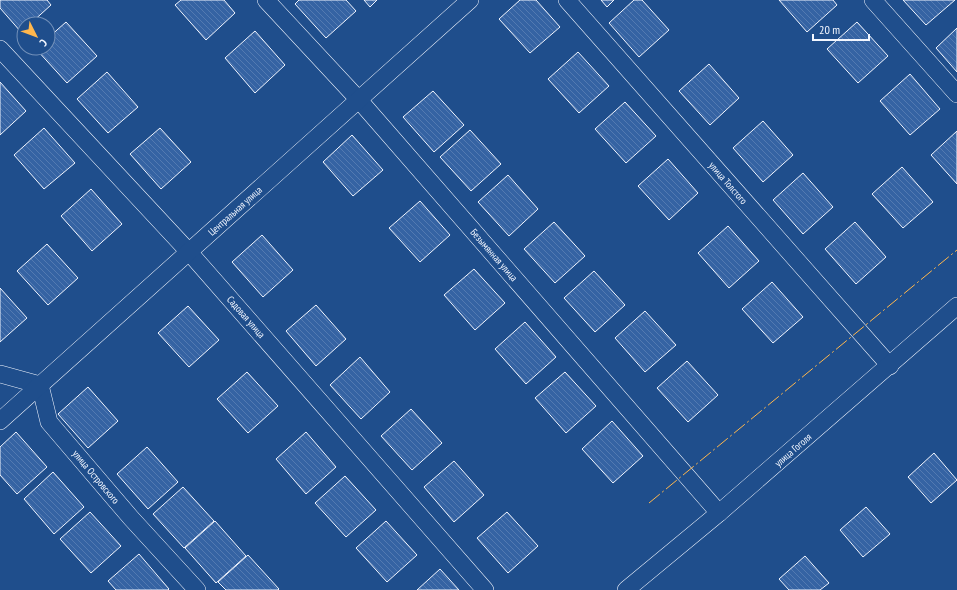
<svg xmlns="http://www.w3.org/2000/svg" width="957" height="590" viewBox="0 0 957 590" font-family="'PT Sans Narrow',sans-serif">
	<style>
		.building { fill: url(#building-back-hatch); stroke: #f2f6ff }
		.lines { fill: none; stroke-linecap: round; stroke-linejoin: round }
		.street-casing { stroke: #f2f6ff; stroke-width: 18 }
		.street { stroke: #1f4e8c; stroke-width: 17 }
		.power { stroke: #ffb74d; stroke-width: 1; stroke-dasharray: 14 3 2 3; stroke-linecap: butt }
		.labels { text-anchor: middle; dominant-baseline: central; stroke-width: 3; stroke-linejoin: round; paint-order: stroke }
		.street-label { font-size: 10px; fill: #f2f6ff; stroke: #1f4e8c }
	</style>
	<defs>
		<pattern id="building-back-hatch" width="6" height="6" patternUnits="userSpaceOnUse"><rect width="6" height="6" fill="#3563a3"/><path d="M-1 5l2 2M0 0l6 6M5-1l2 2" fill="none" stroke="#537ab1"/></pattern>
	</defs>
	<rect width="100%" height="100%" fill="#1f4e8c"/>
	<g class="building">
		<path d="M 0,0 L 47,0 L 51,5 L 30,24 L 24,24 L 24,29 L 21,32 L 0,8 Z"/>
		<path d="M 181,0 L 224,0 L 235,13 L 206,40 L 175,5 Z"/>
		<path d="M 299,0 L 346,0 L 356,11 L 326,38 L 295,4 Z"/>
		<path d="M 364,0 L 377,0 L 370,7 Z"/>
		<path d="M 520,0 L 536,0 L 560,27 L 530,53 L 499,19 Z"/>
		<path d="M 601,0 L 614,0 L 607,7 Z"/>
		<path d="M 634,0 L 642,0 L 669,30 L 639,57 L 609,23 Z"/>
		<path d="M 779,0 L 833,0 L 837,5 L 807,32 Z"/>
		<path d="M 903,0 L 955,0 L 926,25 Z"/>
		<path d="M 66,22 L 97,56 L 67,83 L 36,49 L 48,48 L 48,38 Z"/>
		<path d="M 857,22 L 888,56 L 858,83 L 827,49 Z"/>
		<path d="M 957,28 L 957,72 L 936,48 Z"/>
		<path d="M 255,31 L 285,65 L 255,93 L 225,58 Z"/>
		<path d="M 578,52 L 609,86 L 579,113 L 548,79 Z"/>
		<path d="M 709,64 L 739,98 L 710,125 L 679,91 Z"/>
		<path d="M 107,72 L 138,107 L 108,133 L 77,99 Z"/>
		<path d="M 910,74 L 940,109 L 910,135 L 880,101 Z"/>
		<path d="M 0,82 L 26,111 L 0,135 Z"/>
		<path d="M 433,91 L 464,125 L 434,152 L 403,117 Z"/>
		<path d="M 625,102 L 656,136 L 626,163 L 595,129 Z"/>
		<path d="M 763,121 L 793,155 L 763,182 L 733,148 Z"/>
		<path d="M 44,128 L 75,163 L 44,189 L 14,155 Z"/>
		<path d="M 160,128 L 191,162 L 161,189 L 130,154 Z"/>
		<path d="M 470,130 L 501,164 L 471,191 L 440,157 Z"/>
		<path d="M 957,131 L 957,184 L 931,155 Z"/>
		<path d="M 352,135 L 383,170 L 353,196 L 323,162 Z"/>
		<path d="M 668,159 L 698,193 L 669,220 L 638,186 Z"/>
		<path d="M 902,167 L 933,202 L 903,228 L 872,194 Z"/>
		<path d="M 803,173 L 833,207 L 803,234 L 773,200 Z"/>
		<path d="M 508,175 L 538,209 L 509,236 L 478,202 Z"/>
		<path d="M 91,189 L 122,224 L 92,251 L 61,216 Z"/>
		<path d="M 420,201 L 450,235 L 420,262 L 389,228 Z"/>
		<path d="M 554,222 L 585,256 L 555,283 L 524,249 Z"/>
		<path d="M 855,222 L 886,257 L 856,284 L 825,249 Z"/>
		<path d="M 728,226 L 759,261 L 729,288 L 698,253 Z"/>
		<path d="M 262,235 L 293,270 L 263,297 L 232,262 Z"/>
		<path d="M 47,244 L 78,278 L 48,305 L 17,271 Z"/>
		<path d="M 474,269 L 505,303 L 475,330 L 444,295 Z"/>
		<path d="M 594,271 L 625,305 L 595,332 L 564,298 Z"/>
		<path d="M 772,282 L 803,317 L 773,343 L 742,309 Z"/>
		<path d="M 0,288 L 27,318 L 0,342 Z"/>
		<path d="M 316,305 L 346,339 L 316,366 L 286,331 Z"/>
		<path d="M 188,306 L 219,340 L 189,367 L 158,333 Z"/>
		<path d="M 645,311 L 676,345 L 645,372 L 615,338 Z"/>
		<path d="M 525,322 L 556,357 L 526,384 L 495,349 Z"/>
		<path d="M 360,357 L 390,392 L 361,419 L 330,385 Z"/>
		<path d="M 687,361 L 718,395 L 688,422 L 657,388 Z"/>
		<path d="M 247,372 L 278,406 L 248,433 L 217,399 Z"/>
		<path d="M 565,372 L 596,406 L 566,433 L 535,398 Z"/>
		<path d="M 88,387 L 118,421 L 88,448 L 58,414 Z"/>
		<path d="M 411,409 L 442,443 L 412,470 L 381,436 Z"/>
		<path d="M 612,421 L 643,456 L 613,483 L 582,449 Z"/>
		<path d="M 16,432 L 47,467 L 17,494 L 0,475 L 0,447 Z"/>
		<path d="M 306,432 L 336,467 L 306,494 L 276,459 Z"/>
		<path d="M 147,447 L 178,482 L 148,509 L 117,474 Z"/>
		<path d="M 934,453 L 957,480 L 931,503 L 908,477 Z"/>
		<path d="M 454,461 L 484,495 L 454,522 L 424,487 Z"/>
		<path d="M 53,472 L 84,507 L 54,534 L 24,499 Z"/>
		<path d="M 345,476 L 376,510 L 346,537 L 315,503 Z"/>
		<path d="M 183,487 L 214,521 L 184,548 L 153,514 Z"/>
		<path d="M 866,507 L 890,534 L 863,557 L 840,530 Z"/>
		<path d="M 90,512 L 121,546 L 91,573 L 60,539 Z"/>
		<path d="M 507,512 L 538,546 L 508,573 L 477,538 Z"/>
		<path d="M 215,521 L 246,556 L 216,583 L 185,548 Z"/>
		<path d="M 386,521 L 417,555 L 387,582 L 356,548 Z"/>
		<path d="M 139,554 L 169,589 L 168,590 L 116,590 L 108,581 Z"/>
		<path d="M 248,555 L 279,589 L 278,590 L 226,590 L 218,582 Z"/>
		<path d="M 805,556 L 829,583 L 820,590 L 789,590 L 779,579 Z"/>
		<path d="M 440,569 L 459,590 L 417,590 Z"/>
	</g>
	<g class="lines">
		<defs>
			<g id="street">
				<path d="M 266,0 L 359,100 L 719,513"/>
				<path d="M 567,0 L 890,366"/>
				<path d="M 873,0 L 957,94"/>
				<path d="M 0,49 L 189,252 L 485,590"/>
				<path d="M 0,374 L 40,385 L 49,422 L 131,518 L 197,590"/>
				<path d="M 0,421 L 470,0"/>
				<path d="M 626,590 L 719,513 L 957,306"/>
			</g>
		</defs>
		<use href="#street" class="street-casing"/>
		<use href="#street" class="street"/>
		<path class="power" d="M 649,503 L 957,250"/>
	</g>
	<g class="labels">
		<g class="street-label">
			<text transform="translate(728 183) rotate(49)">улица Толстого</text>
			<text transform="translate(235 211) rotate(-42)">Центральная улица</text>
			<text transform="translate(494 255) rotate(49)">Безымянная улица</text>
			<text transform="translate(246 317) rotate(49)">Садовая улица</text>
			<text transform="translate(793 450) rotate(-41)">улица Гоголя</text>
			<text transform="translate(96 477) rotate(50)">улица Островского</text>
		</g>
	</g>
	<g transform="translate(36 36) rotate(132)"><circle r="19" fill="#1f4e8c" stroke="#7391ba"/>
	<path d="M0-3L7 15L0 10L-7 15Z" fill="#ffb74d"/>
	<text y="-6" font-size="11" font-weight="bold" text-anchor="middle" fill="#f2f6ff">С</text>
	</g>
	<path d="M813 34v6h56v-6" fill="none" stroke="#f2f6ff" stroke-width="2"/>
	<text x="819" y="34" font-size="12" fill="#f2f6ff" stroke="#1f4e8c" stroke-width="3" paint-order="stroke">20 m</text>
</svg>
